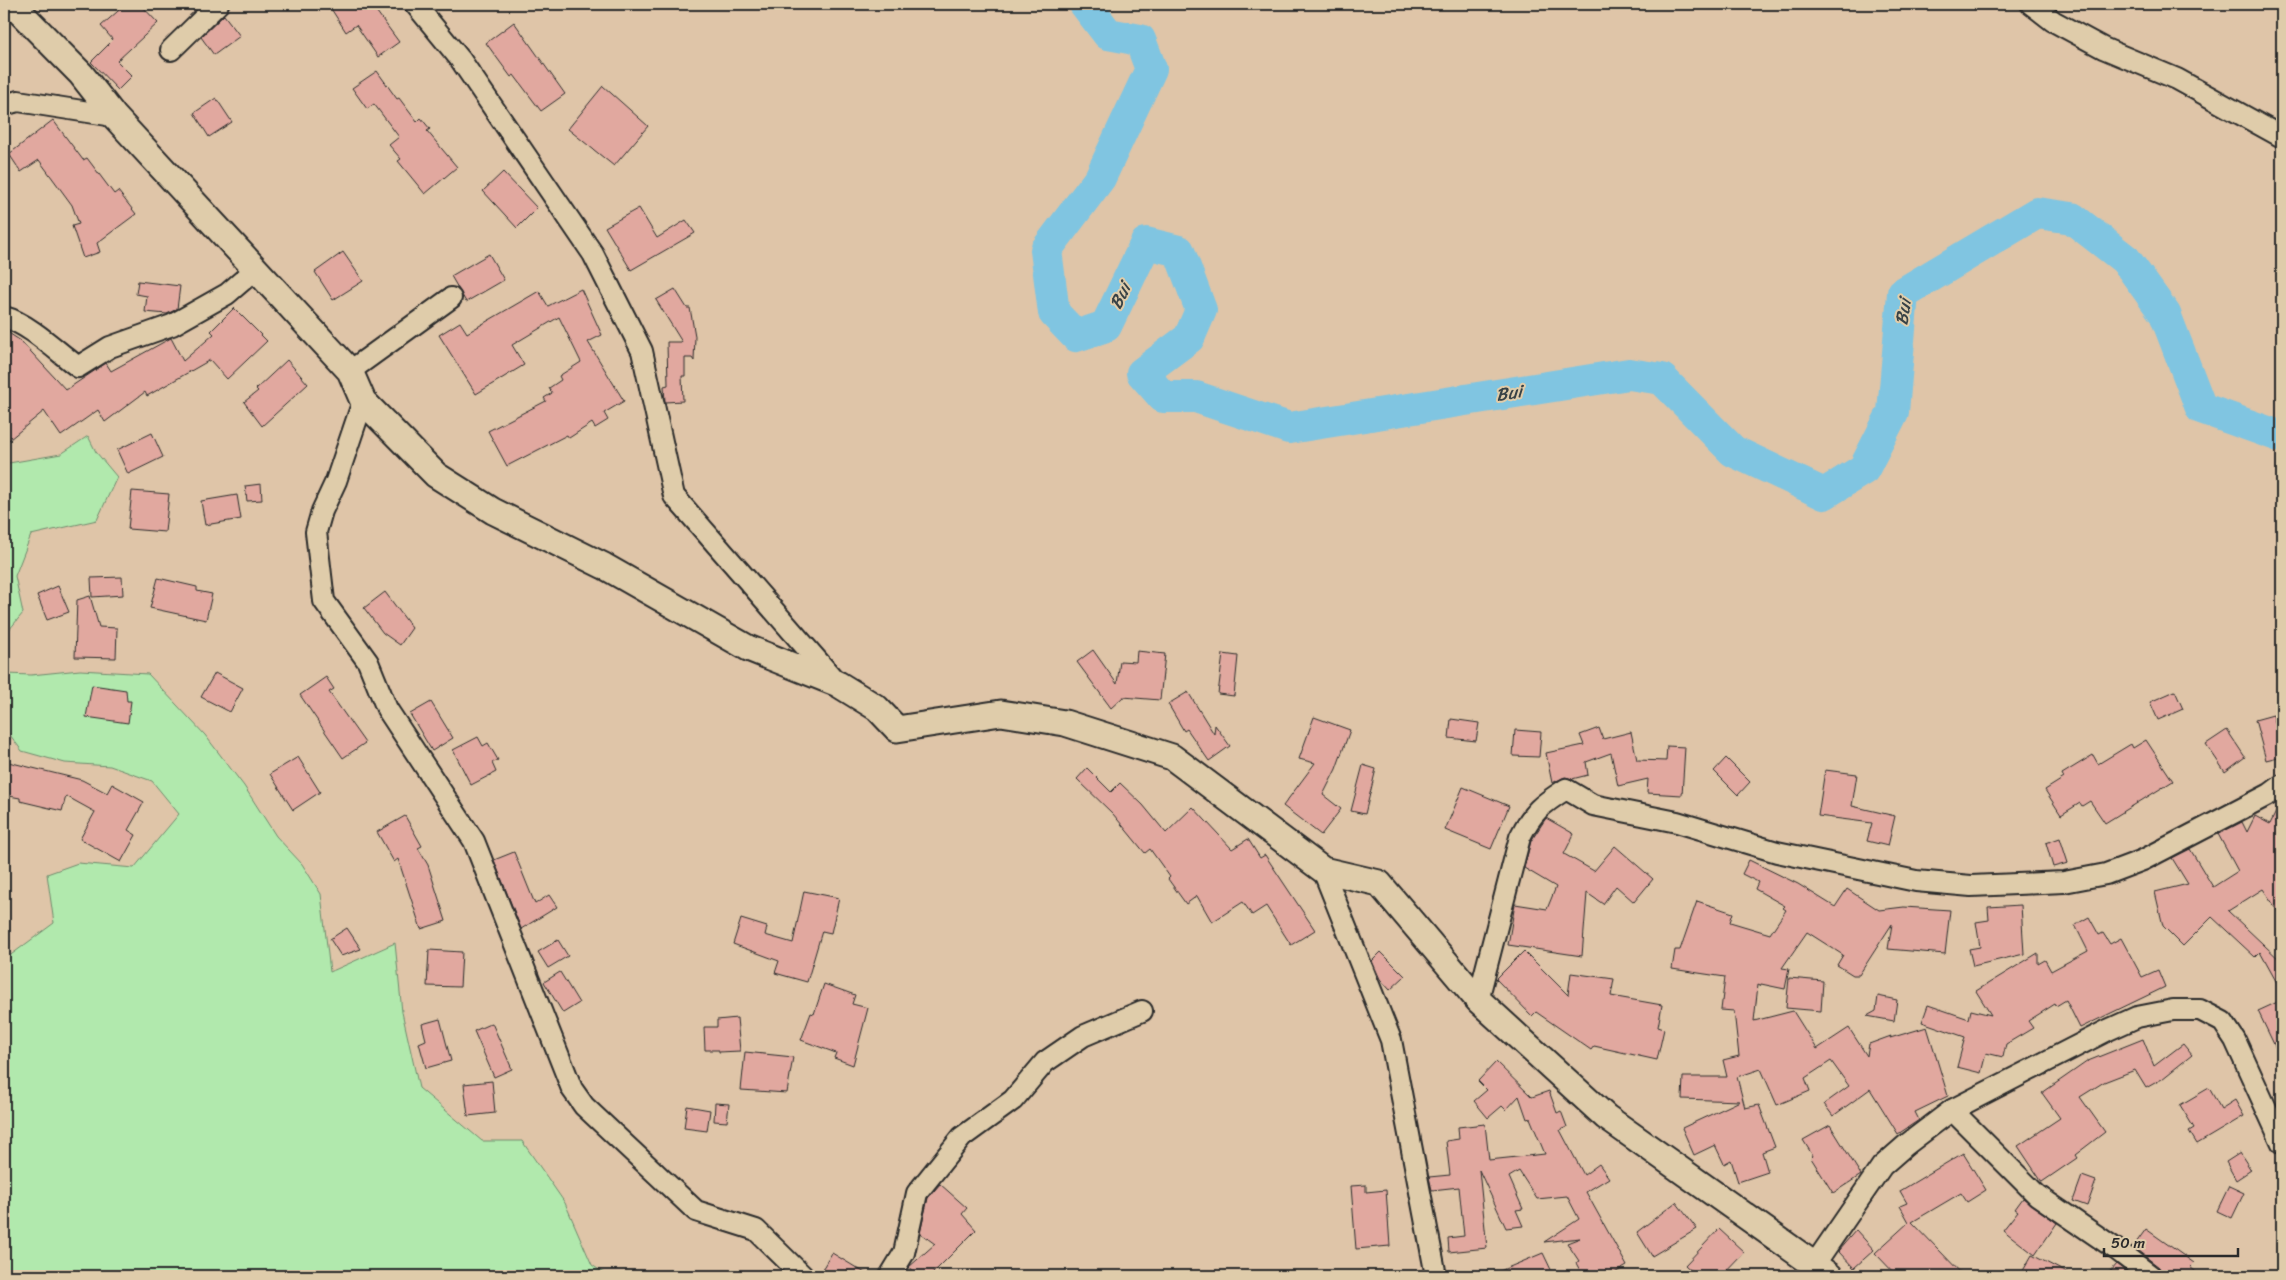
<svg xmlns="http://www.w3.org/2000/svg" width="2286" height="1280" viewBox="0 0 2286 1280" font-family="Sriracha,sans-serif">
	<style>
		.green { fill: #b1e9ad; stroke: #6e8a6c }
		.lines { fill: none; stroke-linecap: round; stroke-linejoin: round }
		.river { stroke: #80c5e1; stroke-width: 32 }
		.building { fill: #e1a89f; stroke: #2b2b2b }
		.minor-casing { stroke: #2b2b2b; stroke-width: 24 }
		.tertiary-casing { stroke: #2b2b2b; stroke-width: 29 }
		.minor { stroke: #dfccaa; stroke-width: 20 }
		.tertiary { stroke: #dfccaa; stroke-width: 25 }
		.labels { text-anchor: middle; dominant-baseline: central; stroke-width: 4; stroke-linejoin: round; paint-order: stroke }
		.water-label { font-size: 18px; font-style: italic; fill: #384246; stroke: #dfccaa }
	</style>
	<rect width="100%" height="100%" fill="#dfc5a8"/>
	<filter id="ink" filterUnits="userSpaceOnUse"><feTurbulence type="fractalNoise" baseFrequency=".02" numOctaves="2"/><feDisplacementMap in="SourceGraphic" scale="10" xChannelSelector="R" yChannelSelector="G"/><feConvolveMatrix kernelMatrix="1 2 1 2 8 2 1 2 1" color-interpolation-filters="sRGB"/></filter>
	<g filter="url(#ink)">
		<g class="green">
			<path d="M 88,436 L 96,452 L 117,477 L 97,520 L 31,535 L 15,576 L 23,613 L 4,636 L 4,462 L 9,463 L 61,454 Z"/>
			<path d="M 80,670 L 148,674 L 205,735 L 244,786 L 276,836 L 302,864 L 321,894 L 330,972 L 395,943 L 402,1012 L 419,1088 L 482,1141 L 522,1141 L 565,1203 L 592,1265 L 608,1276 L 4,1276 L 4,960 L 54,923 L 47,874 L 78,863 L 134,868 L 179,814 L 152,781 L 110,766 L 65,763 L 22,751 L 4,727 L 4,684 L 7,674 L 31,675 Z"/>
		</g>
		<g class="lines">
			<path class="river" d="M 1085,4 L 1108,34 L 1140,40 L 1151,69 L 1100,178 L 1046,250 L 1054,313 L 1076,336 L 1106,326 L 1146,243 L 1179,251 L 1201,310 L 1189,338 L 1142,373 L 1163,397 L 1196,397 L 1289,428 L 1629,374 L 1662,379 L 1733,451 L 1824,494 L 1864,469 L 1893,412 L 1903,293 L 2037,213 L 2072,218 L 2126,260 L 2165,314 L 2201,408 L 2282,437"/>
		</g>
		<g class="building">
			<path d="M 126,4 L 140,4 L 158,23 L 117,61 L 132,76 L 118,90 L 91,62 L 113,40 L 101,26 Z"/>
			<path d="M 328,4 L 371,4 L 399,42 L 378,57 L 356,25 L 346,32 Z"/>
			<path d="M 224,15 L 240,36 L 214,55 L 201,37 Z"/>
			<path d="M 514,22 L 565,94 L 541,111 L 514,75 L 511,77 L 486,43 Z"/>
			<path d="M 377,71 L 397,99 L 399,98 L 417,122 L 421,118 L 430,129 L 427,131 L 457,167 L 425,194 L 398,161 L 401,159 L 389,145 L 399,137 L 374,104 L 367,109 L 352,88 Z"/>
			<path d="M 603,86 L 648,126 L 614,166 L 568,129 Z"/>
			<path d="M 216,98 L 232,122 L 209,137 L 194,113 Z"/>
			<path d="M 53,120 L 83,160 L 87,158 L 114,194 L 118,191 L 136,214 L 97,243 L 100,252 L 83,258 L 72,226 L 79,224 L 72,205 L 39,160 L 21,172 L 9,154 Z"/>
			<path d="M 503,172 L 537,208 L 517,228 L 483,191 Z"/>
			<path d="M 639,208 L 657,238 L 686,220 L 695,233 L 631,270 L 605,227 Z"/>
			<path d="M 343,252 L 363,281 L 333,300 L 315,272 Z"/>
			<path d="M 489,254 L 504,280 L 466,302 L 451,276 Z"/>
			<path d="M 138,281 L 180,286 L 177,309 L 167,314 L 145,312 L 147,296 L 136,294 Z"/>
			<path d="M 581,289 L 602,335 L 588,342 L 624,401 L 604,413 L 608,420 L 595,428 L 592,423 L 569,438 L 567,435 L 507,466 L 488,431 L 546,401 L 544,398 L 552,393 L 549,388 L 561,380 L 559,376 L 581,362 L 559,317 L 512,345 L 524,365 L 476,394 L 439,335 L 460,322 L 467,333 L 539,291 L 548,306 Z"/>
			<path d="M 675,289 L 687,308 L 690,308 L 695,336 L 694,361 L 692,358 L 685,358 L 685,376 L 682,376 L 683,401 L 665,402 L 664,386 L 668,385 L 667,342 L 682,342 L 656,300 Z"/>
			<path d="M 234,308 L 267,341 L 227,379 L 210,360 L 147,396 L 145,392 L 105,422 L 98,410 L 61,436 L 44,411 L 4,444 L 4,330 L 21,341 L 66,390 L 106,363 L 111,371 L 171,338 L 183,361 L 214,334 L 211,331 Z"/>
			<path d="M 287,360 L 308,384 L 262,426 L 244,402 L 258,391 L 256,389 Z"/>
			<path d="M 152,433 L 163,457 L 128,474 L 117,450 Z"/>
			<path d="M 261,484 L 262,500 L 247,501 L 245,486 Z"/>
			<path d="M 132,491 L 169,494 L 165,532 L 128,529 Z"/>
			<path d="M 237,495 L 241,519 L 205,525 L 201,501 Z"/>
			<path d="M 122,577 L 123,595 L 92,597 L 91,578 Z"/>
			<path d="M 158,578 L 197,587 L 197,591 L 212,594 L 206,620 L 150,608 Z"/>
			<path d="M 58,586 L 69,612 L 47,620 L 37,595 Z"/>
			<path d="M 385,592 L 412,628 L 400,645 L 383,633 L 364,608 Z"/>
			<path d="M 90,596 L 99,627 L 117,628 L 116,658 L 75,657 L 77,600 Z"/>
			<path d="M 1093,650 L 1117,684 L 1120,661 L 1136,662 L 1137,651 L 1165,654 L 1160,700 L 1123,697 L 1111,708 L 1077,662 Z"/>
			<path d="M 1223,654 L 1238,656 L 1234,696 L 1218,694 Z"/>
			<path d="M 215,673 L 243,688 L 230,712 L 201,697 Z"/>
			<path d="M 326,677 L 334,689 L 329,692 L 365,743 L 343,758 L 300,695 Z"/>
			<path d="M 92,685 L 126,690 L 127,701 L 131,701 L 128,723 L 86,717 Z"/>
			<path d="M 2175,691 L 2183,709 L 2158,720 L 2150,702 Z"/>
			<path d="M 1188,692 L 1214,734 L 1215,725 L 1230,746 L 1209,761 L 1187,729 L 1184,731 L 1168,704 Z"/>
			<path d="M 431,702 L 453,738 L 432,751 L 410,714 Z"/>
			<path d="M 2273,715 L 2282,746 L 2282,756 L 2266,760 L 2255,720 Z"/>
			<path d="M 1314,717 L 1350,730 L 1336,769 L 1323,795 L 1341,809 L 1321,835 L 1283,806 L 1315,763 L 1299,759 Z"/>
			<path d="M 1451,719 L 1479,723 L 1476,741 L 1449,738 Z"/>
			<path d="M 1599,728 L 1603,739 L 1631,732 L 1637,760 L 1666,761 L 1667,746 L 1685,747 L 1682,795 L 1647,793 L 1648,779 L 1618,786 L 1611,753 L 1586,762 L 1588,775 L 1572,779 L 1565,777 L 1552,783 L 1546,753 L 1584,745 L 1580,735 Z"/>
			<path d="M 1515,730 L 1541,732 L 1539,757 L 1513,756 Z"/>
			<path d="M 2227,730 L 2245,757 L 2225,772 L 2206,744 Z"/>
			<path d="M 478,737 L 483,746 L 488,743 L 498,760 L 492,763 L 496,772 L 471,785 L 453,750 Z"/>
			<path d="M 2146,740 L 2173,781 L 2105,823 L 2090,801 L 2082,806 L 2080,803 L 2061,815 L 2045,790 L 2064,778 L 2062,774 L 2093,755 L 2098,764 L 2131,744 L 2133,748 Z"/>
			<path d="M 298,757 L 320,792 L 293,810 L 270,774 Z"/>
			<path d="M 1726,758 L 1750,782 L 1738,795 L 1714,771 Z"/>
			<path d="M 4,761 L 82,780 L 107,793 L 112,784 L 144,802 L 128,830 L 136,835 L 121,862 L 80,839 L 95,812 L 66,796 L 62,811 L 20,801 L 20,798 L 4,795 Z"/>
			<path d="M 1363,765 L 1376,769 L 1365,814 L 1351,811 Z"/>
			<path d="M 1087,768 L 1111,792 L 1120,783 L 1143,805 L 1166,833 L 1193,807 L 1232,849 L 1248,839 L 1260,858 L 1265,855 L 1315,930 L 1291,945 L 1266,906 L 1252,915 L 1243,902 L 1212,922 L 1197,896 L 1186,904 L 1168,879 L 1170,877 L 1150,849 L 1145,853 L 1113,814 L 1077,779 Z"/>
			<path d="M 1825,770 L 1857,774 L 1852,806 L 1895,816 L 1888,846 L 1867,841 L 1872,823 L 1818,816 Z"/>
			<path d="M 1463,787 L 1509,806 L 1491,849 L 1445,830 Z"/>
			<path d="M 2282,800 L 2282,917 L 2263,889 L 2228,911 L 2282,962 L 2282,992 L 2260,952 L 2255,957 L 2212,917 L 2183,946 L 2163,926 L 2155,892 L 2188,884 L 2172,858 L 2190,849 L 2213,887 L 2238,871 L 2218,834 L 2242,822 L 2247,832 L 2255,816 L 2270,824 Z"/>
			<path d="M 405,816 L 422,846 L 418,848 L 428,865 L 446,921 L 421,929 L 398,859 L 394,862 L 377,832 Z"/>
			<path d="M 1546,818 L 1574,834 L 1564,854 L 1594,871 L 1615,846 L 1653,879 L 1634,902 L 1616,886 L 1603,904 L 1587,893 L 1582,956 L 1508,945 L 1515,904 L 1547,909 L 1556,887 L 1524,868 L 1531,841 Z"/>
			<path d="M 2060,838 L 2068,863 L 2053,867 L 2046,843 Z"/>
			<path d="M 514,852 L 535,904 L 549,895 L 557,907 L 521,929 L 494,860 Z"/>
			<path d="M 1749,860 L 1798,884 L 1835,907 L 1847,889 L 1879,910 L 1904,907 L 1950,910 L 1945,954 L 1888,949 L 1892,924 L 1859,975 L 1853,975 L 1837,965 L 1843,955 L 1807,932 L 1782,968 L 1789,969 L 1785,989 L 1761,984 L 1760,986 L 1758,985 L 1754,1021 L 1793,1011 L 1817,1049 L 1849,1028 L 1867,1056 L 1869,1044 L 1891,1036 L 1890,1038 L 1927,1027 L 1948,1096 L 1915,1112 L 1919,1120 L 1898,1134 L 1870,1089 L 1833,1116 L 1824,1104 L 1849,1086 L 1831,1061 L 1805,1078 L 1810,1091 L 1777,1105 L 1761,1069 L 1737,1077 L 1745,1108 L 1759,1105 L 1775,1147 L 1762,1152 L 1768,1172 L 1738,1182 L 1731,1160 L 1724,1164 L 1715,1145 L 1694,1155 L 1682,1128 L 1740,1101 L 1682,1099 L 1683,1077 L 1727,1077 L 1723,1060 L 1739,1056 L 1734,1011 L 1721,1010 L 1725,977 L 1672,969 L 1675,950 L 1680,950 L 1697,901 L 1733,913 L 1730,922 L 1770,934 L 1786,910 L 1783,908 L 1785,906 L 1755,889 L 1758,882 L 1742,874 Z"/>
			<path d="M 804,891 L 839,898 L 831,933 L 822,931 L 807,982 L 775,973 L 779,961 L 733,944 L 741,919 L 767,927 L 765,935 L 793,943 Z"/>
			<path d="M 2021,905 L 2024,954 L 1973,966 L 1969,949 L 1980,947 L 1976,922 L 1989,920 L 1988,907 Z"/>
			<path d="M 2089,917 L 2099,935 L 2103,933 L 2110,944 L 2121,938 L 2142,977 L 2158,970 L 2165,987 L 2080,1028 L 2066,1000 L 2056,1006 L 2055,1004 L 2028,1021 L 2033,1028 L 2006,1044 L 2003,1057 L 1986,1053 L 1981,1073 L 1957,1067 L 1965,1037 L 1922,1022 L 1928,1005 L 1969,1019 L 1971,1010 L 1991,1015 L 1976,991 L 2038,953 L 2038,964 L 2045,960 L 2051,971 L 2088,951 L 2075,925 Z"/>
			<path d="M 347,928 L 361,949 L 341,956 L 330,939 Z"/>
			<path d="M 558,940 L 568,956 L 548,968 L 538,952 Z"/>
			<path d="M 429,950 L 462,952 L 460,987 L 427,986 Z"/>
			<path d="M 1524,951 L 1568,995 L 1571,973 L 1614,979 L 1611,996 L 1662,1005 L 1658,1027 L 1664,1029 L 1657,1060 L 1594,1046 L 1591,1050 L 1536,1012 L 1532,1016 L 1496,979 Z"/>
			<path d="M 1381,952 L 1405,976 L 1390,990 L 1380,979 L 1372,961 Z"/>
			<path d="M 560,972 L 579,1003 L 563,1013 L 544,982 Z"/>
			<path d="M 1789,978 L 1823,981 L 1821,1011 L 1786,1008 Z"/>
			<path d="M 824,984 L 855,995 L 852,1004 L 868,1008 L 853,1065 L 834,1058 L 836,1053 L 801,1040 L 811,1013 L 814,1014 Z"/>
			<path d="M 1878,996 L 1897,1000 L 1894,1021 L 1867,1016 L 1876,1011 Z"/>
			<path d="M 2282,1000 L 2282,1061 L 2258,1011 Z"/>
			<path d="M 737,1018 L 740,1051 L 719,1052 L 719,1050 L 705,1050 L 704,1027 L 717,1027 L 717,1020 Z"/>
			<path d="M 440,1019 L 451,1061 L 426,1068 L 419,1043 L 426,1040 L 422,1024 Z"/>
			<path d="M 492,1023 L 512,1069 L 494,1077 L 474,1031 Z"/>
			<path d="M 2143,1039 L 2154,1066 L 2183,1044 L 2192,1055 L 2162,1079 L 2146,1088 L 2135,1070 L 2104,1082 L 2080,1097 L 2105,1132 L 2075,1155 L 2077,1158 L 2042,1182 L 2018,1146 L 2060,1118 L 2042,1093 L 2088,1061 Z"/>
			<path d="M 745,1052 L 793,1057 L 787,1093 L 741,1090 Z"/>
			<path d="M 1496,1062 L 1532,1097 L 1549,1091 L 1557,1113 L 1561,1111 L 1567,1127 L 1560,1130 L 1584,1175 L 1599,1164 L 1609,1178 L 1586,1192 L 1627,1266 L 1609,1276 L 1583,1276 L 1576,1263 L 1579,1261 L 1567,1243 L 1580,1238 L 1544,1242 L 1579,1219 L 1567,1196 L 1537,1199 L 1519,1171 L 1509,1177 L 1523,1209 L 1516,1210 L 1523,1226 L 1506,1228 L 1479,1170 L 1487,1248 L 1449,1252 L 1448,1238 L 1464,1236 L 1459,1187 L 1432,1190 L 1429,1177 L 1450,1175 L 1446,1141 L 1459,1139 L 1458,1127 L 1485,1124 L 1489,1160 L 1545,1154 L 1530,1118 L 1527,1119 L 1519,1096 L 1506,1110 L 1502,1106 L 1488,1118 L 1474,1101 L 1487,1090 L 1478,1081 Z"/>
			<path d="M 492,1081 L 495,1113 L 468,1116 L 464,1084 Z"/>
			<path d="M 2209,1088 L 2221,1109 L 2235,1100 L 2244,1116 L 2197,1144 L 2189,1131 L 2194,1128 L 2180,1105 Z"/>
			<path d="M 715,1103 L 729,1104 L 727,1122 L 714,1121 Z"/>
			<path d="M 687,1106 L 710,1110 L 707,1131 L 684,1128 Z"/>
			<path d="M 1830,1125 L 1861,1175 L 1833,1193 L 1811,1158 L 1813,1156 L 1803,1140 Z"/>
			<path d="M 1963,1153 L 1986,1190 L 1967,1202 L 1961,1193 L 1912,1222 L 1964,1276 L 1897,1276 L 1875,1253 L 1909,1222 L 1900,1206 L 1907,1203 L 1900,1191 Z"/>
			<path d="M 2240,1153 L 2251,1170 L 2236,1180 L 2226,1162 Z"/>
			<path d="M 2082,1176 L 2096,1181 L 2087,1206 L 2073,1201 Z"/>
			<path d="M 940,1184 L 967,1208 L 962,1214 L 976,1230 L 930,1276 L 916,1276 L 909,1267 L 935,1244 L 920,1233 L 928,1198 Z"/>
			<path d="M 1366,1185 L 1366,1192 L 1386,1190 L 1390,1246 L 1356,1249 L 1351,1186 Z"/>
			<path d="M 2229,1186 L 2244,1193 L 2232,1218 L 2217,1211 Z"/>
			<path d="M 2023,1198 L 2057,1223 L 2035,1255 L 2003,1230 L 2018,1211 L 2015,1209 Z"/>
			<path d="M 1676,1202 L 1697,1229 L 1652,1256 L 1637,1232 Z"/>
			<path d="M 1719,1229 L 1744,1252 L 1721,1276 L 1697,1276 L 1685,1265 Z"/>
			<path d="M 2146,1229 L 2194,1263 L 2190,1267 L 2201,1276 L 2163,1276 L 2159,1267 L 2133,1247 Z"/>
			<path d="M 1856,1230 L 1874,1250 L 1854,1268 L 1838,1251 Z"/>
			<path d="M 832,1253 L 870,1276 L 818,1276 Z"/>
			<path d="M 1543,1253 L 1554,1276 L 1488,1276 Z"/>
			<path d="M 2032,1255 L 2073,1276 L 2020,1276 Z"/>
			<path d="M 2116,1264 L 2132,1276 L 2118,1276 L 2110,1271 Z"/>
		</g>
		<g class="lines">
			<defs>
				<g id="minor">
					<path d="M 415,4 L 460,59 L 593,254 L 642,351 L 674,496 L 837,683"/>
					<path d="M 2031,4 L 2053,21 L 2103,48 L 2177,79 L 2282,137"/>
					<path d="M 171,50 L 218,4"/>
					<path d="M 4,105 L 18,101 L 114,116"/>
					<path d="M 4,317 C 28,323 58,352 78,367 L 110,347 L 172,325 L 227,294 L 256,269"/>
					<path d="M 350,371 L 451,298"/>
					<path d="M 363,401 L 336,481 L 322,511 L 316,532 L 324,601 L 368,662 L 387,709 L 474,841 L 572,1089 L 584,1106 L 696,1211 L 756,1230 L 803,1276"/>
					<path d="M 1323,870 L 1391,1040 L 1436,1276"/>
					<path d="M 1478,1000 L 1520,837 C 1533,811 1541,805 1566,789 L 1593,805 L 1677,822 L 1777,852 L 1916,881 L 1971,886 L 2064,882 L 2106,874 L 2143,860 L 2270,794 L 2282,785"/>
					<path d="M 1952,1110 L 2037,1195 L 2113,1247 L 2151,1276"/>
					<path d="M 1814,1265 L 1882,1166 L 1906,1145 L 1952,1110 L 2108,1030 L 2137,1017 L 2173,1010 L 2200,1010 L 2223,1022 L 2235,1040 L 2282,1143"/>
					<path d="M 890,1276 L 904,1253 L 917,1193 L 962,1137 L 1013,1100 L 1045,1062 L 1083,1036 L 1142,1011"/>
				</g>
				<path id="tertiary" d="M 12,4 L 81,74 L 114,116 L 350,371 L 363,401 L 436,475 L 493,511 L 604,566 L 748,648 L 838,684 L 877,708 L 897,729 L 1001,713 L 1065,723 L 1172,757 L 1323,870 L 1379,883 L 1478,1000 L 1606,1117 L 1830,1276"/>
			</defs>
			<use href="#minor" class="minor-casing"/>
			<use href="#tertiary" class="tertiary-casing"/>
			<use href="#minor" class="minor"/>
			<use href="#tertiary" class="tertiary"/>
		</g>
	</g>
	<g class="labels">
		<g class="water-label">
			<text transform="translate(1120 296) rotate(-64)">Bui</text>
			<text transform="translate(1903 312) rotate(-81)">Bui</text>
			<text transform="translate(1509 393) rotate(-9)">Bui</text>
		</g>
	</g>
	<rect width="2286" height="1280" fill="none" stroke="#dfccaa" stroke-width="20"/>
	<rect x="10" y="10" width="2266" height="1260" fill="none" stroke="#2b2b2b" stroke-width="2" filter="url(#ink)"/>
	<path d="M2104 1248v8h134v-8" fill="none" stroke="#2b2b2b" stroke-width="2.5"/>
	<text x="2111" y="1248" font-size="15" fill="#2b2b2b" stroke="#dfccaa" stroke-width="4" paint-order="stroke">50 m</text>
</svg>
